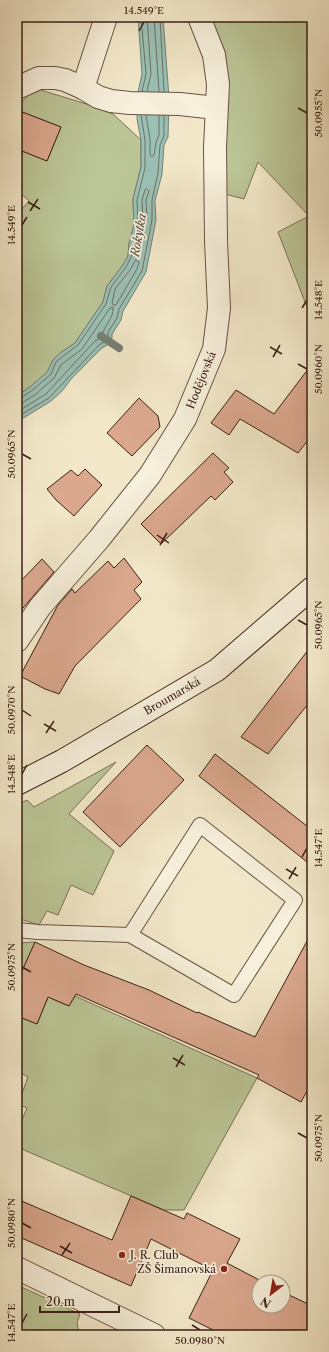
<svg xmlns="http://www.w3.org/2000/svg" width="329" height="1352" viewBox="0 0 329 1352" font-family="'Libre Caslon Text',serif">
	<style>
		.green { fill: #bbc596; stroke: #7b7255 }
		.water { fill: #9bc0b5; stroke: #758075 }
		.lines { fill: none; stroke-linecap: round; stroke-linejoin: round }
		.shore { stroke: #6b7064; stroke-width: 1 }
		.stream { stroke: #758075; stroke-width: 8 }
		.building { fill: #dba88e; stroke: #3b2014 }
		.lane-casing { stroke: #695241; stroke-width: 16 }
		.street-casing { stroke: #695241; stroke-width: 24 }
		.secondary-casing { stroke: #3b2014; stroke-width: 24 }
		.lane { stroke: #f7f0dc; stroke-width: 14 }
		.street { stroke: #f7f0dc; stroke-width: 22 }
		.secondary { stroke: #f7f0dc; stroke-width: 22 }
		.ticks { fill: none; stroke: #3b2014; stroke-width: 1.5 }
		.poi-dot { fill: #8f2418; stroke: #f7f0dc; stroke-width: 1.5 }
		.labels { text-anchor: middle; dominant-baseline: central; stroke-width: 3.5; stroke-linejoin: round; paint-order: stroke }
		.street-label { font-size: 11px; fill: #3b2014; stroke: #f7f0dc }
		.poi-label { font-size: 11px; fill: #3b2014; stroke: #f7f0dc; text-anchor: start }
		.water-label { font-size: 12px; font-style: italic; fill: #585044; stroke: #f7f0dc }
		.neatline { fill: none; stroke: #3b2014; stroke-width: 1.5 }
		.ticks-label { font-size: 10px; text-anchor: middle; fill: #3b2014 }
	</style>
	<rect width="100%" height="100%" fill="#f2e8c9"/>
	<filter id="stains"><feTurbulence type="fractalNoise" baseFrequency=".005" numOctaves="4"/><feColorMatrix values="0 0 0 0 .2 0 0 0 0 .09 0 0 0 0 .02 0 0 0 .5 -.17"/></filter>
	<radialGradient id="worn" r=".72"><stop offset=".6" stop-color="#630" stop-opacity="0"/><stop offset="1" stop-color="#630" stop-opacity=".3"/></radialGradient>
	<g class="green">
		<path d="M 212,17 L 312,17 L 312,320 L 278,232 L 309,216 L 258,162 L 244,199 L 221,193 L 224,91 Z"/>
		<path d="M 34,88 L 93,106 L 113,114 L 141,140 L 141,167 L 133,199 L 134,225 L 129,244 L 128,256 L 123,265 L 107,286 L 103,302 L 75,343 L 60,353 L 53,360 L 48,372 L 31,386 L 17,396 L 17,205 L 22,209 L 29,201 L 17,190 L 17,149 L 47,161 L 61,127 L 17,110 L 17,108 Z"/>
		<path d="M 116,762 L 69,814 L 114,851 L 93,895 L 71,885 L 58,915 L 47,911 L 39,925 L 17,918 L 17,805 L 27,800 L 34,807 Z"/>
		<path d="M 35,942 L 17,982 L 17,943 Z"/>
		<path d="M 50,993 L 52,999 L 69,1006 L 75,996 L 257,1078 L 184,1210 L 164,1210 L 17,1147 L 17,1131 L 27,1108 L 18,1104 L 28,1077 L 17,1071 L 17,1016 L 37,1024 Z"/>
		<path d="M 17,1285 L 80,1314 L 77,1323 L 79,1333 L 78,1335 L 17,1335 Z"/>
	</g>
	<path class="water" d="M 138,17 L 163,17 L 169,98 L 168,137 L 164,145 L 162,174 L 155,201 L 156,220 L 146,272 L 123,311 L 121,320 L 112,334 L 112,338 L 109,344 L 102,348 L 72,378 L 62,391 L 51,401 L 17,422 L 17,396 L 31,386 L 47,372 L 53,360 L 60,353 L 75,343 L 103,302 L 107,286 L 123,265 L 128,256 L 129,244 L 134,225 L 133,199 L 141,167 L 141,140 L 137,119 L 138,92 L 142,74 Z"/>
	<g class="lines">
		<g class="shore">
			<path d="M 141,17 L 146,74 L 142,91"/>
			<path d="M 147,17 L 151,74 L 147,91"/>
			<path d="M 154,17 L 159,92"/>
			<path d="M 160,17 L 164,92"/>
			<path d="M 146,115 L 150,139 L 150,155 L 152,157 L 154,155 L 156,143 L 159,135 L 159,116"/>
			<path d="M 147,189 L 149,191 L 146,200 L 147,219 L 144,223 L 143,221 L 142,200 L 145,190 Z"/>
			<path d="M 136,260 L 139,262 L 137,269 L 116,305 L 113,305 L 112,303 L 115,289 L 130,270 Z"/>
			<path d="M 17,399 L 21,398 L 34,389 L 51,374 L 56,362 L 63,356 L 78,345 L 106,304 L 111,287 L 126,267 L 131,257 L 138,225 L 137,200 L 145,168 L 145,140 L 141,115"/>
			<path d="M 17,404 L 22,403 L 36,394 L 54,378 L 61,365 L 82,349 L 110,308 L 113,307 C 114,319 103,326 102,337 L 95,341 L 46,394 L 17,412"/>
			<path d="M 17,417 L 49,398 L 99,345 L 106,341 L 108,338 L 108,332 L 117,318 L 119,309 L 142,271 L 152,220 L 152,200 L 158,173 L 160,145 L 164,136 L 164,116"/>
		</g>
		<path class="stream" d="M 101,336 L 119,348"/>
	</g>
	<g class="building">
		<path d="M 17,110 L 61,127 L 47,161 L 17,149 Z"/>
		<path d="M 312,364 L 312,435 L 298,453 L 240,419 L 229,435 L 211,423 L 236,390 L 274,414 Z"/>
		<path d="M 139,398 L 158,416 L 160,427 L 132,456 L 107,433 Z"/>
		<path d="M 213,453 L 229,468 L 224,472 L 233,482 L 215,500 L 211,496 L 161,544 L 141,524 Z"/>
		<path d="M 85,469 L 102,485 L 74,516 L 56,500 L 47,489 L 71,470 L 78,476 Z"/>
		<path d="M 124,558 L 142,582 L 134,590 L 141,599 L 75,666 L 59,694 L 45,689 L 20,676 L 58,605 L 72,589 L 75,593 L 108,561 L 114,568 Z"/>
		<path d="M 42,559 L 54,572 L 17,615 L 17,585 Z"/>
		<path d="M 312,645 L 312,699 L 268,754 L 241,737 Z"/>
		<path d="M 147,745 L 184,780 L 120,847 L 83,812 Z"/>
		<path d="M 215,754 L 312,830 L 312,866 L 199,776 Z"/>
		<path d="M 312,932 L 312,1082 L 301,1102 L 257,1078 L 259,1075 L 76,994 L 69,1006 L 48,997 L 37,1024 L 17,1016 L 17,982 L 35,942 L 84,965 L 149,990 L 197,1013 L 198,1012 L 255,1037 Z"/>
		<path d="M 131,1196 L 184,1219 L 187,1213 L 240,1239 L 227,1263 L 263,1282 L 259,1282 L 259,1306 L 283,1306 L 283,1292 L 312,1306 L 312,1335 L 223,1335 L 189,1318 L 213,1270 L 151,1239 L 131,1286 L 17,1236 L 17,1199 L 112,1240 Z"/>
	</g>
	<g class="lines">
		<defs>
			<path id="lane" d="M 17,930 L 38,932 L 130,935 L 234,995 L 295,900 L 200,825 L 130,935"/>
			<g id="street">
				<path d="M 17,88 L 39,78 L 55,78 L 65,80 L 83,88 L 98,97 L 111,101 L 130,103 L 180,104 L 216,108"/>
				<path d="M 83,88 L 106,17"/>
				<path d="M 17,641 L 40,607 L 99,539 L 150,475 L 185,419 L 214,349 L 219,308 L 216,241 L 215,147 L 218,84 L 214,55 L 199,17"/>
				<path d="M 17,1268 L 154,1335"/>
			</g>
			<path id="secondary" d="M 17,784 L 62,761 L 217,670 L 312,588"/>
		</defs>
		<use href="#lane" class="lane-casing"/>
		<use href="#street" class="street-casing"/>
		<use href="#secondary" class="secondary-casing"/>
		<use href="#lane" class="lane"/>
		<use href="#street" class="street"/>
		<use href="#secondary" class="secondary"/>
	</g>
	<path class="ticks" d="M 139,31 L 144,22M 298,108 L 307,113M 28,202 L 40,209M 30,211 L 38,199M 22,225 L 27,217M 302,308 L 307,300M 270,347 L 282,354M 273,357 L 280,345M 298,364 L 307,369M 22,454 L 31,459M 157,535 L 169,543M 160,545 L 167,533M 298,620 L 307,625M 22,710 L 31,716M 44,724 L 56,731M 46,733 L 54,721M 22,774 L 27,765M 302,857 L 307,848M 286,869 L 298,876M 289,879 L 296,867M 22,967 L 31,972M 173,1058 L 185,1065M 176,1067 L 183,1055M 298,1133 L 307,1138M 22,1223 L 31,1228M 60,1246 L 72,1253M 62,1255 L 70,1243M 22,1323 L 27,1314M 192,1325 L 200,1330"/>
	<g class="poi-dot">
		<circle cx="122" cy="1255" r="4"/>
		<circle cx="224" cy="1269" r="4"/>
	</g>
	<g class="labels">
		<g class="street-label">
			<text transform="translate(201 380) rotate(-68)">Hodějovská</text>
			<text transform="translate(172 696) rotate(-30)">Broumarská</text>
		</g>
		<g class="poi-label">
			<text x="130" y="1255">J. R. Club</text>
			<text x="216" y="1269" text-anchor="end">ZŠ Šimanovská</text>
		</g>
		<g class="water-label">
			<text transform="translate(138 235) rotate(-80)">Rokytka</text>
		</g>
	</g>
	<rect width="329" height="1352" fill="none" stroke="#f2e8c9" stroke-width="44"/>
	<g transform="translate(271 1294) rotate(211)"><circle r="19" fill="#f7f0dc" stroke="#ac9d8c"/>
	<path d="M0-3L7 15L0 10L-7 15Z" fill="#8f2418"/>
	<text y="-6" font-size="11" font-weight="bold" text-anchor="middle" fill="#3b2014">N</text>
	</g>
	<path d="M40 1306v6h79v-6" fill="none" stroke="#3b2014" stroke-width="2"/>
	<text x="46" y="1306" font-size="12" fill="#3b2014" stroke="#f7f0dc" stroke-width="3" paint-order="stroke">20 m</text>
	<rect x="22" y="22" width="285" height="1308" class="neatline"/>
	<g class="ticks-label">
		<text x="144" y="14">14.549°E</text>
		<text transform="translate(318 113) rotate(-90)" y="4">50.0955°N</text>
		<text transform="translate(11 225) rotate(-90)" y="4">14.549°E</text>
		<text transform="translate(318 300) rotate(-90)" y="4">14.548°E</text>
		<text transform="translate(318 369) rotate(-90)" y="4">50.0960°N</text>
		<text transform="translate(11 454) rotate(-90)" y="4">50.0965°N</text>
		<text transform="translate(318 625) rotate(-90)" y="4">50.0965°N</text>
		<text transform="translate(11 710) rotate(-90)" y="4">50.0970°N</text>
		<text transform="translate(11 774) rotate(-90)" y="4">14.548°E</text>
		<text transform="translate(318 848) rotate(-90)" y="4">14.547°E</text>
		<text transform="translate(11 967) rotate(-90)" y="4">50.0975°N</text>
		<text transform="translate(318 1138) rotate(-90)" y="4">50.0975°N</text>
		<text transform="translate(11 1223) rotate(-90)" y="4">50.0980°N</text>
		<text transform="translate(11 1323) rotate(-90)" y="4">14.547°E</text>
		<text x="200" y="1344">50.0980°N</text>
	</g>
	<rect width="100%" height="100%" filter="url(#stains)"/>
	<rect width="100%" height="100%" fill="url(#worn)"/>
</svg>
